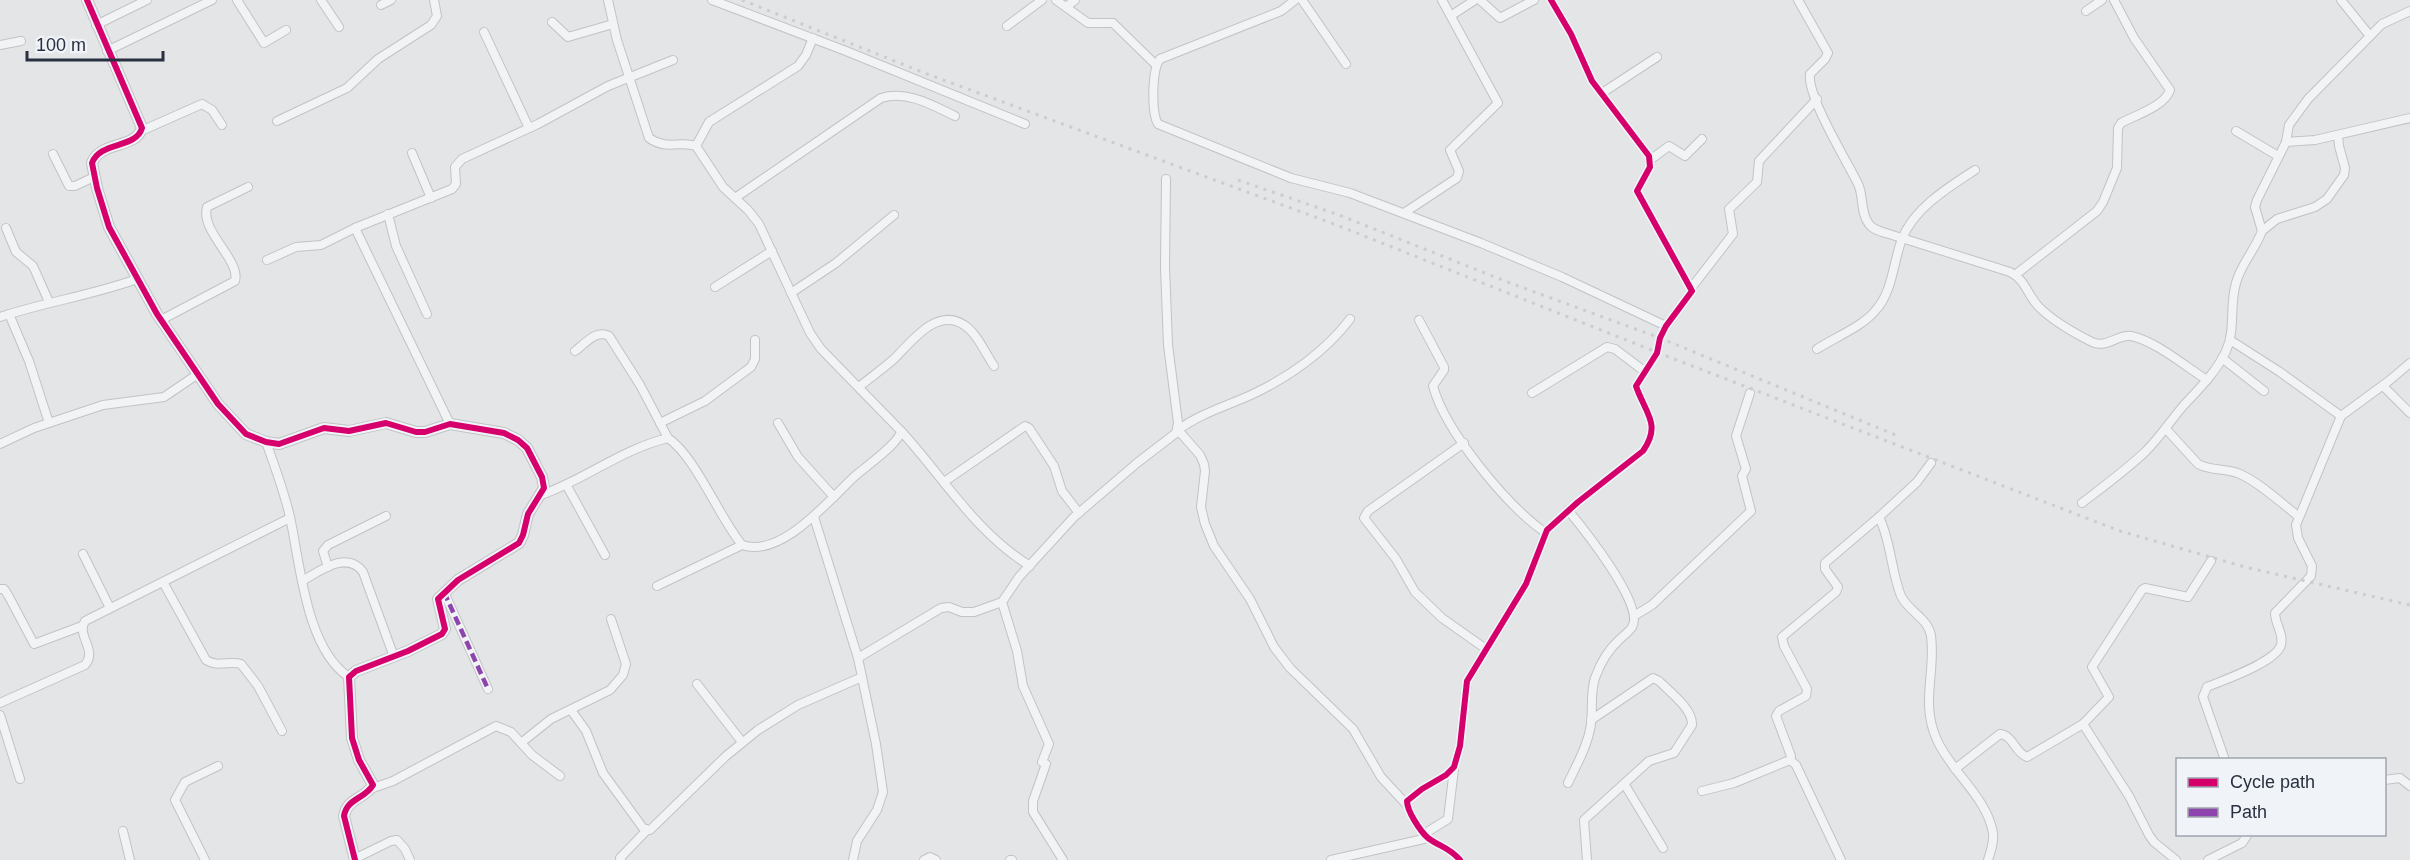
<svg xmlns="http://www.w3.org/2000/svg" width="2410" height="860" viewBox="0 0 2410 860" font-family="Helvetica,sans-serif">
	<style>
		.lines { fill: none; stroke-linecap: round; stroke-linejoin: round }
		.minor-casing { stroke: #c1c3c5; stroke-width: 10 }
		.tertiary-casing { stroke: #c1c3c5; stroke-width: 12 }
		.minor { stroke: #f2f3f4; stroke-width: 8 }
		.tertiary { stroke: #f2f3f4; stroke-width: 9 }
		.rail { stroke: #cbcdd0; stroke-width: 3; stroke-dasharray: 3 6; stroke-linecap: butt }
		.quiet { stroke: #8e44ad; stroke-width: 4.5; stroke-dasharray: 9 4.5; stroke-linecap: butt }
		.cycleway-casing { stroke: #f0f3f7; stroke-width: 10 }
		.cycleway { stroke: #d6006c; stroke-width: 6 }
	</style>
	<rect width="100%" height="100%" fill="#e3e5e7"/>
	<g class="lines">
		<defs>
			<g id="minor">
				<path d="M 237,0 L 264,43 L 286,30"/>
				<path d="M 321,0 L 339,27"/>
				<path d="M 712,0 L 846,51 L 1025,124"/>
				<path d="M 1056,0 L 1088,23 L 1113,23 L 1155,64"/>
				<path d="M 1295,0 L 1281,11 L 1160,59 C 1152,69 1151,112 1158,124 L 1291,178 L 1350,193 L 1481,243 L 1562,277 L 1666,326"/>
				<path d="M 1302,0 L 1346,64"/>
				<path d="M 1480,0 L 1500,18 L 1534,0"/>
				<path d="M 1798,0 L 1828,53 L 1825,59 L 1810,74 C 1807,97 1847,161 1858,184 C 1864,196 1860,213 1869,224 C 1873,230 1882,232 1889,234 L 2010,272 C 2026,280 2027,295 2039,307 C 2053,321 2074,333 2092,342 C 2106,349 2118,334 2131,336 C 2156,341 2186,367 2207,380"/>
				<path d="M 2341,0 L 2370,36"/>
				<path d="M 381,5 L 391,0"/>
				<path d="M 1066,7 L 1075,0"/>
				<path d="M 2086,11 L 2102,0"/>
				<path d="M 1452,15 L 1475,0"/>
				<path d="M 552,22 L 568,37 L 613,24"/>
				<path d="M 96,25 L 147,0"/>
				<path d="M 1007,26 L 1042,0"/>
				<path d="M 484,32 L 529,128"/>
				<path d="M 0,45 L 21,41"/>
				<path d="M 107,51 L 212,0"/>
				<path d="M 1602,93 L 1657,57"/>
				<path d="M 277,121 L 347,88 L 378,59 L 431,25 L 437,16 L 434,0"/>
				<path d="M 141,131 L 202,104 L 212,110 L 222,125"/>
				<path d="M 2236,131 L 2278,156"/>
				<path d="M 2286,142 L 2289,125 L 2308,99 L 2382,24 L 2410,11"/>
				<path d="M 696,146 L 709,122 L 798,66 L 806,55 L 813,38"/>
				<path d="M 412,153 L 431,198"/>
				<path d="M 53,154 L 69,186 L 75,186 L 94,177"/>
				<path d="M 1650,160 L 1669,146 L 1685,156 L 1702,139"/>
				<path d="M 735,198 L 881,98 C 907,90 932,105 955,116"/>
				<path d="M 1404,213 L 1457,178 L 1459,171 L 1450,150 L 1498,103 L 1442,0"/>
				<path d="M 388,214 L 396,246 L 427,314"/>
				<path d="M 6,228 L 16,252 L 33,266 L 49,302"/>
				<path d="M 2262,231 L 2277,219 L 2315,207 L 2327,199 L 2344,175 L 2345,168 L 2339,146 L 2338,135"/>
				<path d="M 267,260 L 296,247 L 321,245 L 355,228"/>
				<path d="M 2015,275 L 2097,211 L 2103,202 L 2117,168 L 2118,128 L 2121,123 C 2136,115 2165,106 2170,90 L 2134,38 L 2114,0"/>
				<path d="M 715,287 L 772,251"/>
				<path d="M 1692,287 L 1733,234 L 1729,209 L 1757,182 L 1759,161 L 1817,99"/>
				<path d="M 791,293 L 836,263 L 894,215"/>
				<path d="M 9,314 L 29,361 L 49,423"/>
				<path d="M 0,317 C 45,302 93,295 137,279"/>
				<path d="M 1350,319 C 1326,351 1289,377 1253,394 C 1227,406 1201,413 1178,430 L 1200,455 L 1204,464 L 1205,471 L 1201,507 L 1205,524 L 1214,546 L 1250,599 L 1274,647 L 1290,668 L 1353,729 L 1381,777 L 1406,804"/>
				<path d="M 161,320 L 235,281 C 241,260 200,232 207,207 L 248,187"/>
				<path d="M 1419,320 L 1444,367 L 1444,370 L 1433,386 C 1445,431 1508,507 1546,533"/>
				<path d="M 2230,340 L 2280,372 L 2341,416"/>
				<path d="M 1817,349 C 1834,338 1863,326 1875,311 C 1893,292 1893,262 1902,239 C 1914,208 1949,187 1975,170"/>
				<path d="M 575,351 C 585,344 596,329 609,336 L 640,385 L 668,438"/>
				<path d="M 2222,358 L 2264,391"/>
				<path d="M 2383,386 L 2410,413"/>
				<path d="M 859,387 C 871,377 884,368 895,358 C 912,341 937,307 964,325 C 977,333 985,353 994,366"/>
				<path d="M 1532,393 L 1607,347 L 1615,349 L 1644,371"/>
				<path d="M 660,423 L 705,401 L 751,367 L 755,359 L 755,340"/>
				<path d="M 778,423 L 798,457 L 834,497"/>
				<path d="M 450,424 L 355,228 L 452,189 L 456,184 L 455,167 L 462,159 L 538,124 L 608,86 L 673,60"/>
				<path d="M 2166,429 L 2198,464 C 2210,471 2226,468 2240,474 C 2260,483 2280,502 2298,516"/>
				<path d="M 901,431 C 944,478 975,532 1030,566"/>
				<path d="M 266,442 C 275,467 284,491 290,517 C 300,563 306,649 349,677"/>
				<path d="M 1464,443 L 1368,511 L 1364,518 L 1396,559 L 1415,592 L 1442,618 L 1486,649"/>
				<path d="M 0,444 L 34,428 L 103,405 L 164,397 L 198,374"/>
				<path d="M 944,482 L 1025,426 L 1029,428 L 1054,466 L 1062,491 L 1079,513"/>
				<path d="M 567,486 L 605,555"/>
				<path d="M 541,495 C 586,479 620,450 668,438 C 695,456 719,517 742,545 C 781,559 830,499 855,476 C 866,466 899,444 901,431 L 821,349 L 810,333 L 759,224 L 748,210 L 723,187 L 696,146 C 679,140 668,151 649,138 L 617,40 L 608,0"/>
				<path d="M 2082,503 C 2104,486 2126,470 2146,451 C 2160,437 2171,420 2184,405 C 2199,389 2217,371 2226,351 C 2236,329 2229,306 2236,283 C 2241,264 2255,250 2262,231 L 2255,207 L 2257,200 L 2286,142 L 2315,140 L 2410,118"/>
				<path d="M 814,517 L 858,658 L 876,744 L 883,792 L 877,810 L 857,841 L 853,860"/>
				<path d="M 1879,517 L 1917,482 L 1931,463"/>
				<path d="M 83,554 L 110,608"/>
				<path d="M 328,567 L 323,551 L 328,545 L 386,516"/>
				<path d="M 302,581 C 320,571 347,550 363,572 L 394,657"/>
				<path d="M 163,582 L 206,660 C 218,668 229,660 241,664 L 258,686 L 282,731"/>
				<path d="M 657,586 L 742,545"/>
				<path d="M 0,589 L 4,589 L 8,595 L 34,644 L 82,626"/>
				<path d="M 444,592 L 488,689"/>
				<path d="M 1002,602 L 1017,651 L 1023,686 L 1049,744 L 1042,762"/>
				<path d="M 1634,616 L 1652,605 L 1751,511 L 1742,476 L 1746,469 L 1736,436 L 1750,393"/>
				<path d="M 858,658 L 941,608 L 949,607 L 962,612 L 974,612 L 1002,602 L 1019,577 L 1074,517 L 1137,463 L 1176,433 L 1178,423 L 1168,345 L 1165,267 L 1166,179"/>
				<path d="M 697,684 L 742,742"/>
				<path d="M 0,703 L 85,665 C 98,650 76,636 85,621 L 290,518"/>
				<path d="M 571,710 L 586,731 L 603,773 L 643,828 L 650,830 L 726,756 L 758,730 L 798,705 L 862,677"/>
				<path d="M 0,715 L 20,779"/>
				<path d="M 2083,724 L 2129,796 L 2149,835 L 2154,842 L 2176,860"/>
				<path d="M 521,743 L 551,719 L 610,690 L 623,675 L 626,664 L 611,619"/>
				<path d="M 1790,760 L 1796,765 L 1841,860"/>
				<path d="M 2225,760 L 2203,697 L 2207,687 C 2224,680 2276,662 2281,645 C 2284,634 2275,624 2275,613 L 2311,576 L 2312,566 L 2298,538 L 2296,525 L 2341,416 L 2390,380 L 2410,363"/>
				<path d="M 1046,764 L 1033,801 L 1033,812 L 1063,860"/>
				<path d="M 1955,769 L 2000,734 C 2013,735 2015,753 2027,757 L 2083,724 L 2109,697 L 2092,667 L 2142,590 L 2145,588 L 2188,597 L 2211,561"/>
				<path d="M 2384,780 L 2400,778 L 2410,786"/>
				<path d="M 1568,783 C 1577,764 1588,745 1591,724 C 1593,708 1590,693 1595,678 C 1600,664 1608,650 1619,640 C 1623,636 1629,632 1632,627 C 1646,606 1582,527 1568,510"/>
				<path d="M 1625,785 L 1663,848"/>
				<path d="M 370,789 L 393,781 L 496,726 L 511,732 L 532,755 L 560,776"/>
				<path d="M 1702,791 L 1734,783 L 1790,760 L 1791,756 L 1776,716 L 1779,711 L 1806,696 L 1807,689 L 1784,646 L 1782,637 L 1836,592 L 1838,587 L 1825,569 L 1825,563 L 1879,517 C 1891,541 1891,571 1901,596 C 1908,611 1929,619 1931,636 C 1936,672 1920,703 1937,740 C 1951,772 1987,797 1993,833 C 1994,842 1991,851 1988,860"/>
				<path d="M 123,831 L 130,860"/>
				<path d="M 1424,834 L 1448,819 L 1454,769"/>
				<path d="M 354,859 L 391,841 L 397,840 L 405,849 L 410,860"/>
				<path d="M 205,860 L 175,800 L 185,782 L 218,766"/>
				<path d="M 621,860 L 620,858 L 647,830"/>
				<path d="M 924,860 L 930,857 L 936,860"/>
				<path d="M 1010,860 L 1012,860"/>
				<path d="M 1331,860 L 1428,838"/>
				<path d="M 1460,860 C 1449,847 1440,847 1428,838 C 1420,831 1407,811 1407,801 L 1422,789 L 1446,775 L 1454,767 L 1460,746 L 1467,681 L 1526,584 L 1547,530 L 1578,502 L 1643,451 C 1662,424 1645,413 1636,386 L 1657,353 L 1660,338 L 1666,326 L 1692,291 L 1637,191 L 1650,167 L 1649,156 L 1592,81 L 1571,34 L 1551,0"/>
				<path d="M 1587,860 L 1584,820 L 1649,761 L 1674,753 L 1692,725 C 1693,709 1670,692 1659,681 L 1653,678 L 1591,720"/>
				<path d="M 2208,860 L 2242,843 L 2248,834"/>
			</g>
			<path id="tertiary" d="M 87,0 L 142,128 C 136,149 100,141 92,163 L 97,188 L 109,227 L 157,314 L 218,404 L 246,434 L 266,442 L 279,444 L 324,428 L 349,431 L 386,423 L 416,432 L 425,432 L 450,424 L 504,433 L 518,440 L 527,448 L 542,477 L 544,488 L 528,514 L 523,535 L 519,543 L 458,580 L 438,599 L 445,629 L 442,634 L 408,651 L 356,671 L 349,677 L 352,738 L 359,760 L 373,785 C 365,799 347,798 344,816 L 355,860"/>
		</defs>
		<use href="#minor" class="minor-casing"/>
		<use href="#tertiary" class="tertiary-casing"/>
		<use href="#minor" class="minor"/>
		<use href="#tertiary" class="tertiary"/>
		<g class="rail">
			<path d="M 742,0 L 927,74 L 1334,224 L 1669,357 L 2120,531 L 2245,567 L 2410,605"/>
			<path d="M 1238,180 L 1339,215 L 1510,283 L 1660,338 L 1898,436"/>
		</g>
		<path class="quiet" d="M 444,592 L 488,689"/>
		<defs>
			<g id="cycleway">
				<path d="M 87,0 L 142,128 C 136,149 100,141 92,163 L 97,188 L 109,227 L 157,314 L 218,404 L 246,434 L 266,442 L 279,444 L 324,428 L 349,431 L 386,423 L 416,432 L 425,432 L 450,424 L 504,433 L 518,440 L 527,448 L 542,477 L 544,488 L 528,514 L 523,535 L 519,543 L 458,580 L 438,599 L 445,629 L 442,634 L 408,651 L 356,671 L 349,677 L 352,738 L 359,760 L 373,785 C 365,799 347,798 344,816 L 355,860"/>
				<path d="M 1460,860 C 1449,847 1440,847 1428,838 C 1420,831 1407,811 1407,801 L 1422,789 L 1446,775 L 1454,767 L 1460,746 L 1467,681 L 1526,584 L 1547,530 L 1578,502 L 1643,451 C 1662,424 1645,413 1636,386 L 1657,353 L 1660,338 L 1666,326 L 1692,291 L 1637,191 L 1650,167 L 1649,156 L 1592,81 L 1571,34 L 1551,0"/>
			</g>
		</defs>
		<use href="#cycleway" class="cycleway-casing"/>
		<use href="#cycleway" class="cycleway"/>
	</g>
	<rect x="2176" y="758" width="210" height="78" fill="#f0f3f7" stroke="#a0a5ae" stroke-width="1.5"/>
	<rect x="2188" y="778" width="30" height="9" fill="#d6006c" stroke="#a0a5ae" stroke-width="1.5"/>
	<text x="2230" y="788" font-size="18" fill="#293141">Cycle path</text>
	<rect x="2188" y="808" width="30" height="9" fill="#8e44ad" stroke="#a0a5ae" stroke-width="1.5"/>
	<text x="2230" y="818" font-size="18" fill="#293141">Path</text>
	<path d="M27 51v9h136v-9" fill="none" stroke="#293141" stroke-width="3"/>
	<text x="36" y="51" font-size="18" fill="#293141" stroke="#f0f3f7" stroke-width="4.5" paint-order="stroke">100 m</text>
</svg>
